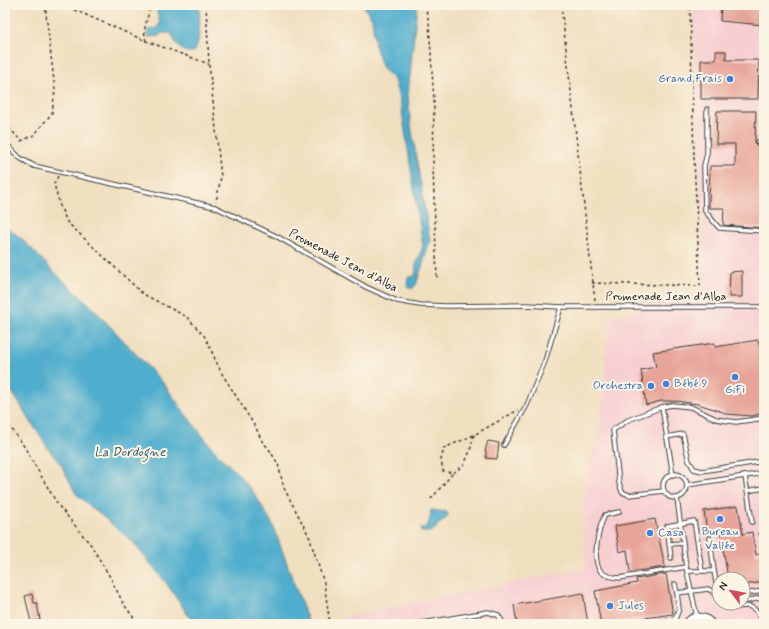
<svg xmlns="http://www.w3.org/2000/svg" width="769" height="629" viewBox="0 0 769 629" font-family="Mynerve,sans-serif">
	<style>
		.built { fill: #f7cfd1; fill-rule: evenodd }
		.water { fill: #4fadcd; stroke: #366474 }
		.building { fill: #e7a498 }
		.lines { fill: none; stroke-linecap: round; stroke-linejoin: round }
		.lane-casing { stroke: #3c3934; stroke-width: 5.5 }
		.street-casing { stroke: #3c3934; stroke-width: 9 }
		.path { stroke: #3c3934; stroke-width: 1.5; stroke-dasharray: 3 3; stroke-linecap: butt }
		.lane { stroke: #fff; stroke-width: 3.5 }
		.street { stroke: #fff; stroke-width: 7 }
		.shop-dot { fill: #3f7fe0; stroke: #fcf5e5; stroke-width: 1.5 }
		.labels { text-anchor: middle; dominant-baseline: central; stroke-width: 4; stroke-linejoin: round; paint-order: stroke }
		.shop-label { font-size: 12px; fill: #366cbe; stroke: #fcf5e5; text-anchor: start }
		.street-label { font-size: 12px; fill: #1c1c1c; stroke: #fcf5e5 }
		.water-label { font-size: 13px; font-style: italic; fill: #335d6c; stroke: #fcf5e5 }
	</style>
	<rect width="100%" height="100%" fill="#fcf5e5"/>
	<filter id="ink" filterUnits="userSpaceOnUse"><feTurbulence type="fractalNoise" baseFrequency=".025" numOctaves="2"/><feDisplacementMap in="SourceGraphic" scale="8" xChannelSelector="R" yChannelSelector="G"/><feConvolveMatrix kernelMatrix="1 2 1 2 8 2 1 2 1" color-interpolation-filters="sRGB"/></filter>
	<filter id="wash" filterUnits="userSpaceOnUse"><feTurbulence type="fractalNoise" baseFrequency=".012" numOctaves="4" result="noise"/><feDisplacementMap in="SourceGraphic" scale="16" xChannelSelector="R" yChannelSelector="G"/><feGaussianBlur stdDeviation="0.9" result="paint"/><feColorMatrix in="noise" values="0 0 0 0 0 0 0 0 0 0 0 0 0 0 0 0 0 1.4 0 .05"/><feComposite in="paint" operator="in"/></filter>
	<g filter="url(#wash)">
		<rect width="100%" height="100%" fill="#f0dfbf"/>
		<path class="built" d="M 693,5 L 764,5 L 764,624 L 344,624 L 343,617 L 585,568 L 582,501 L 601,420 L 609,317 L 703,291 L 703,232 L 697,141 ZM 719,579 L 743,579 L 743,603 L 719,603 Z"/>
		<g class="water">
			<path d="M 158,5 L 199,5 C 200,19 201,40 194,52 C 179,53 177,45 171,33 L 162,33 L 159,36 L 148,37 L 147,33 L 148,30 L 156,29 L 160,23 L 157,13 Z"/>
			<path d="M 364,5 L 417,5 L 408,95 L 410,119 L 430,241 L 416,285 L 412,289 L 407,286 L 408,277 L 415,276 L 416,265 L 423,246 L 401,105 L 394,80 L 383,69 L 375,45 L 372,18 L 365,9 Z"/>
			<path d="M 5,226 L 22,239 L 60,278 L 90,305 L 122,339 L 164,384 L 183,411 L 213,449 L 237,473 L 254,493 L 272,523 L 309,624 L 194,624 L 167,584 L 133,542 L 76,494 L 62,466 L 47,447 L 5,381 Z"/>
			<path d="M 431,510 L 447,512 L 448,516 L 442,522 L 438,524 L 436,528 L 430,532 L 421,532 L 421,529 L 426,527 L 430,519 Z"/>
		</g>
		<g id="blocks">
			<g class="building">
				<path d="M 721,5 L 764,5 L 764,25 L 720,21 Z"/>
				<path d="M 716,51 L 726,51 L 726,60 L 759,60 L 758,99 L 701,99 L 701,60 L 716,60 Z"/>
				<path d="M 717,111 L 756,111 L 755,142 L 756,145 L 764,145 L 764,228 L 723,225 L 724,208 L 709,208 L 710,166 L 735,166 L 735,144 L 716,144 Z"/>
				<path d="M 742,271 L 742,297 L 729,297 L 730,272 Z"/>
				<path d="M 758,340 L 763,360 L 764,360 L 764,413 L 752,416 L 726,414 L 723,412 L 698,404 L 676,401 L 661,401 L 646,405 L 641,370 L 656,367 L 653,352 L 715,343 L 715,347 Z"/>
				<path d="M 488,441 L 499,443 L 497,459 L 486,458 L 486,452 L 485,451 Z"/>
				<path d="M 738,506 L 743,534 L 752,532 L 756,555 L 764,552 L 764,582 L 743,585 L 743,579 L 728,579 L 720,529 L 707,531 L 704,511 Z"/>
				<path d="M 655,519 L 665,567 L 630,572 L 627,550 L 619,552 L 615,526 Z"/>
				<path d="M 666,574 L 673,614 L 601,624 L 595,591 L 637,583 L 636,579 Z"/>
				<path d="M 583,593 L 588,624 L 517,624 L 514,605 Z"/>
				<path d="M 32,594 L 34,603 L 37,603 L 40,620 L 31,622 L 25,596 Z"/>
			</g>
		</g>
	</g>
	<g filter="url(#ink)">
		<use href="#blocks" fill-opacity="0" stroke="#3c3934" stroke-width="1"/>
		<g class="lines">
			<defs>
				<g id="lane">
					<path d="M 707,109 L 707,153 L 704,166 L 705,211 L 719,228 L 764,231"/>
					<path d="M 758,142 L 764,142"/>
					<path d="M 5,143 L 20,158 L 34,166 L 215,207 L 276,236 L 366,287 L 397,301 L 420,305 L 446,306 L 527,305 L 561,307 L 764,307"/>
					<path d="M 662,407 L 628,420 L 613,430 L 619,483 L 622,492 L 629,495 L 664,491"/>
					<path d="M 666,437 L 683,434 L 689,461 L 694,469 L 702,471 L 764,461"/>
					<path d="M 504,445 L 527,405 L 545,361 L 561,307"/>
					<circle cx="675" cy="486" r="12"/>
					<path d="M 673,475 L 662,407 L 672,405 L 691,407 L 716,419 L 736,422 L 764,418"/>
					<path d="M 745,476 L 752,522"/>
					<path d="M 687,485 L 764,473"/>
					<path d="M 747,491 L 764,488"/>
					<path d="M 677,498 L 686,567 L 697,617"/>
					<path d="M 619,512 L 605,515 C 599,527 589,565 604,574 C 609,577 614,577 619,578 L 686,567"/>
					<path d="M 761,533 L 764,533"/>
					<path d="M 669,544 L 683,543"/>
					<path d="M 671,558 L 667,526 L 694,521 L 702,571"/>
					<path d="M 687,571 L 714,571 L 710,538"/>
					<path d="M 714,571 L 716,582 L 719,585"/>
					<path d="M 675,584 L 677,593 L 708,589 L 712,591 L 719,600"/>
					<path d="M 743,594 L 763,591 L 764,590"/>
					<path d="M 743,602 L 764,597"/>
					<path d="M 721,603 C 728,613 742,603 751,607 C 757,610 760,616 764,621"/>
					<path d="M 724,606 L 738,603"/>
					<path d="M 417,624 L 488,612 L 498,615 L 504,624"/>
					<path d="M 645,624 L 675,619 L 679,609 L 677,593"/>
				</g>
				<path id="street" d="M 686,624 C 693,614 705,615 712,624"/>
			</defs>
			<use href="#lane" class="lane-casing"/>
			<use href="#street" class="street-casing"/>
			<g class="path">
				<path d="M 63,5 L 146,41 L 209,64"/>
				<path d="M 206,5 L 209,64 L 221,177 L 216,202"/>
				<path d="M 425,5 L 429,23 L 434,101 L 433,168 L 437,280"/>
				<path d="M 561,5 L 595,301"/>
				<path d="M 146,41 C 142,30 148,17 151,5"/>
				<path d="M 5,123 L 21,141 L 34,135 L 52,113 L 55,90 L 45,5"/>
				<path d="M 58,176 L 54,184 L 60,206 L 67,222 L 143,294 L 187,317 L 205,337 L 221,372 L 256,428 L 262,441 L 269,449 L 278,464 L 284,488 L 309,536 L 324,583 L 330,624"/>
				<path d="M 592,283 L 700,286 L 694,159 L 690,5"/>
				<path d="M 5,420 L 22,443 L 58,505 L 91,545 L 110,577 L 123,603 L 138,624"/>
				<path d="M 474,435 L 470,451 L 464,465 L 453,473 L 443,471 L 441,460 L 444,448 L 474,435 L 518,410"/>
				<path d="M 431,499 L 453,473"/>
			</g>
			<use href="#lane" class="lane"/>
			<use href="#street" class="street"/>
		</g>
	</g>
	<g class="shop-dot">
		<circle cx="730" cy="79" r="4"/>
		<circle cx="735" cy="377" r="4"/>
		<circle cx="666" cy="384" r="4"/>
		<circle cx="651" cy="386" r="4"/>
		<circle cx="720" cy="519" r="4"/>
		<circle cx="650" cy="533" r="4"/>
		<circle cx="610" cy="606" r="4"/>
	</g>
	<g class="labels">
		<g class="shop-label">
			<text x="722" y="79" text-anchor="end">Grand Frais</text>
			<text x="674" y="384">Bébé 9</text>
			<text x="643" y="386" text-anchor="end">Orchestra</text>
			<text x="735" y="390" text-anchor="middle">GiFi</text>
			<text x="720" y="532" text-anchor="middle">Bureau<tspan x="720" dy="14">Vallée</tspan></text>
			<text x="658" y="533">Casa</text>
			<text x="618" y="606">Jules</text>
		</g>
		<g class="street-label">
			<text transform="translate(343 261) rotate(28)">Promenade Jean d'Alba</text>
			<text x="666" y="297">Promenade Jean d'Alba</text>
		</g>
		<g class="water-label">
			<text x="130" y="452">La Dordogne</text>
		</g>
	</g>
	<rect width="769" height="629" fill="none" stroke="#fcf5e5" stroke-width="20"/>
	<g transform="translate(731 591) rotate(302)"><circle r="19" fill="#fcf5e5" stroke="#a29e95"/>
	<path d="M0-3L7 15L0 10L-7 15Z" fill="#d1495b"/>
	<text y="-6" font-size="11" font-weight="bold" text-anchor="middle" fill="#1c1c1c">N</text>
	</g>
</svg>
